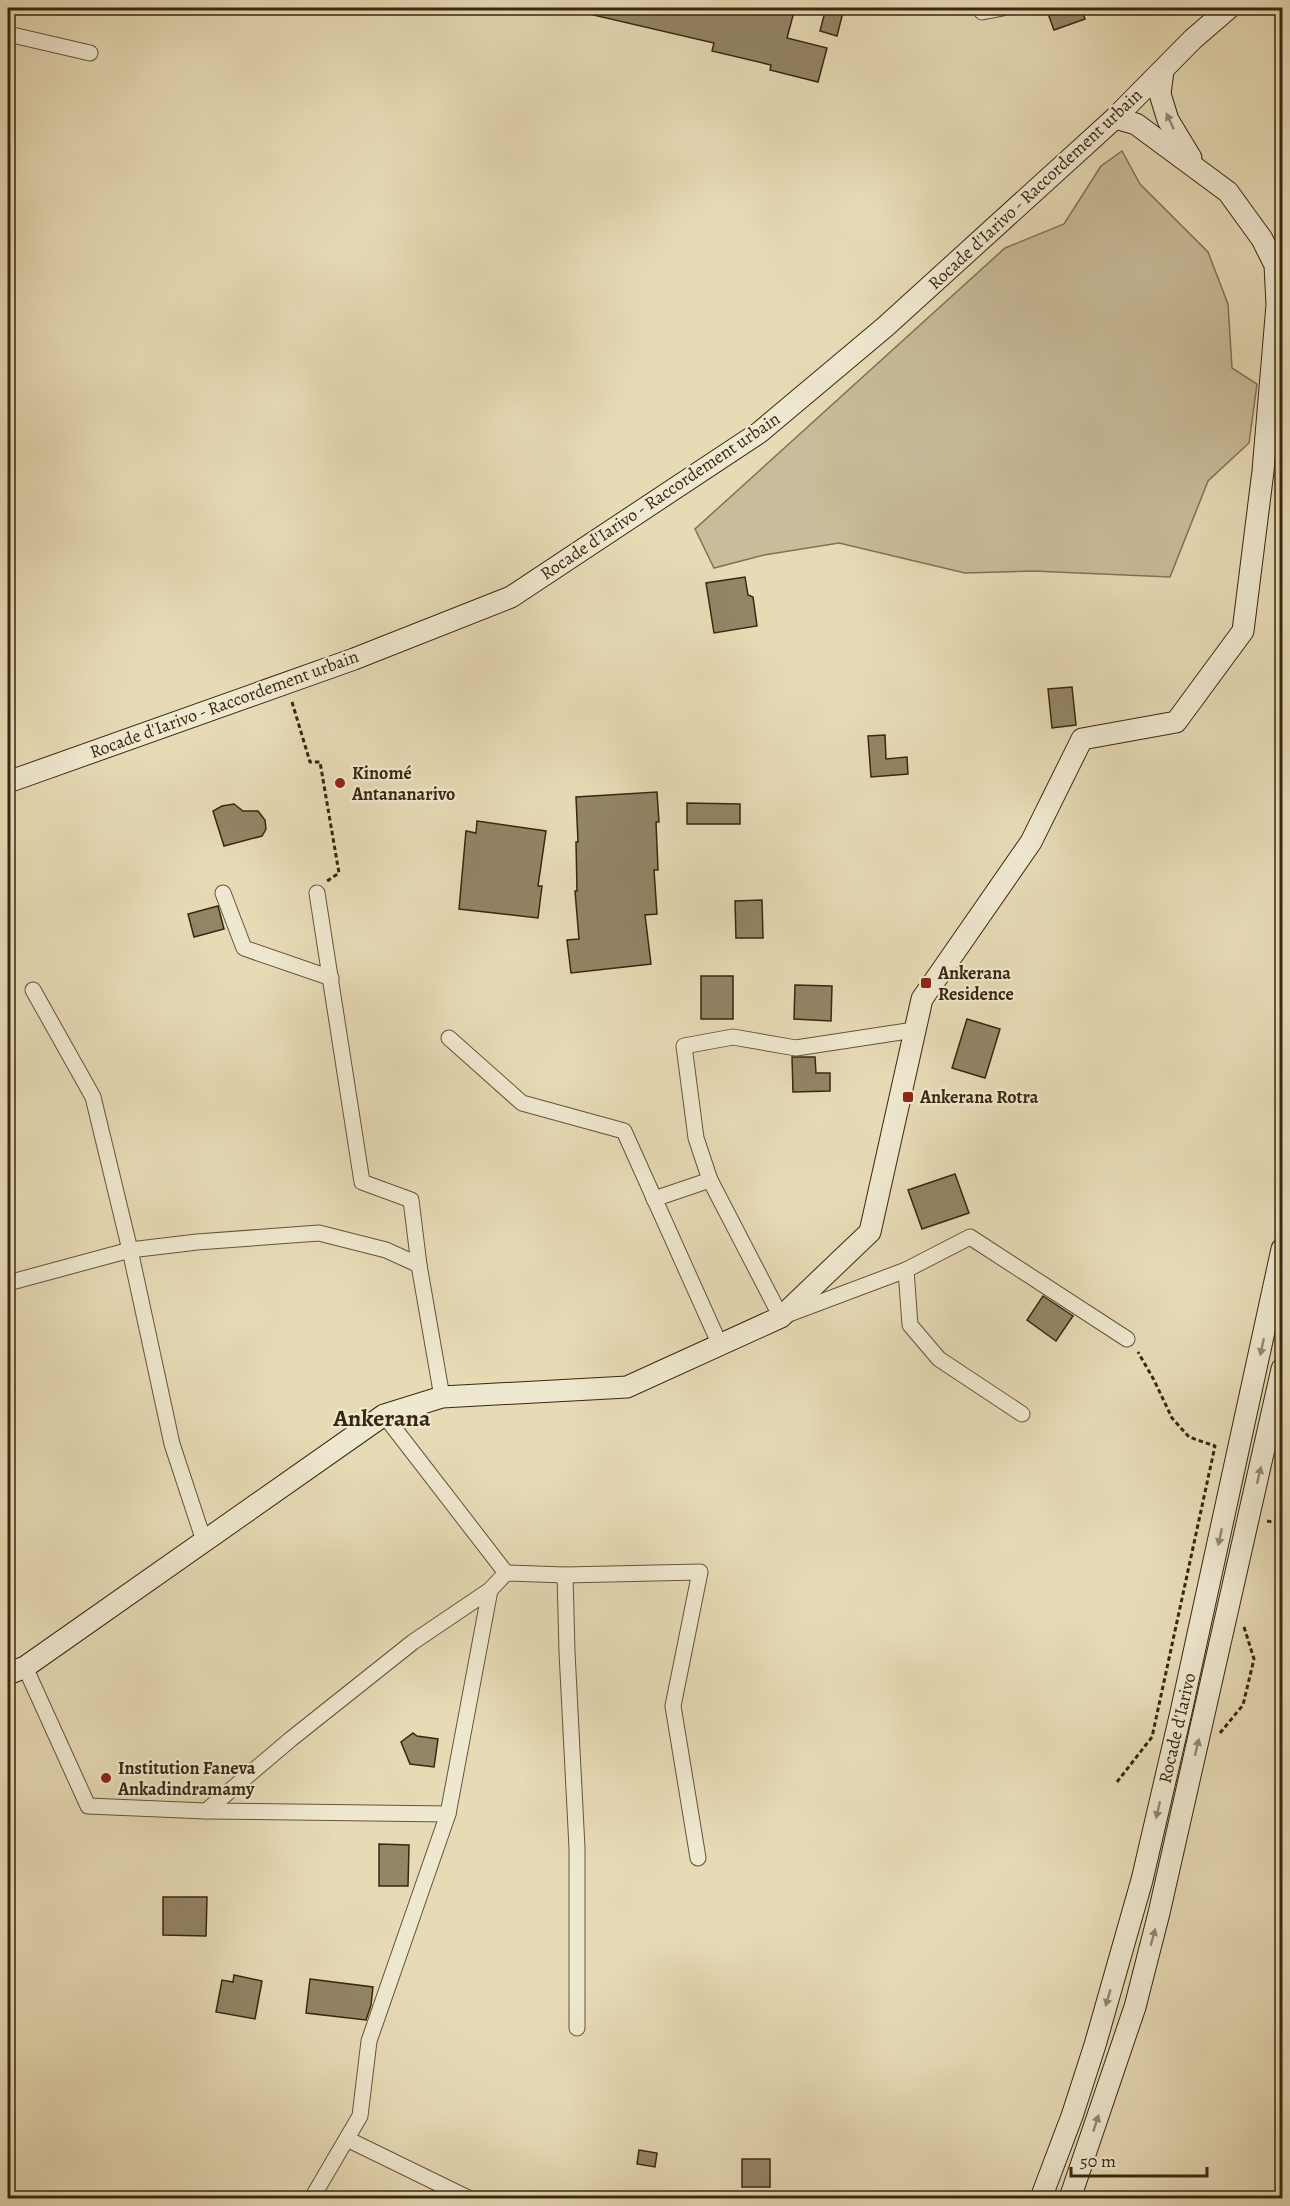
<svg xmlns="http://www.w3.org/2000/svg" width="1290" height="2206" viewBox="0 0 1290 2206" font-family="Alegreya,serif">
	<style>
		.green { fill: #c9bc9a; stroke: #807254; stroke-width: 1.5 }
		.building { fill: #938566; stroke: #38270f; stroke-width: 1.5 }
		.lines { fill: none; stroke-linecap: round; stroke-linejoin: round }
		.street-casing { stroke: #645439; stroke-width: 17 }
		.secondary-casing { stroke: #38270f; stroke-width: 23 }
		.path { stroke: #38270f; stroke-width: 3; stroke-dasharray: 4.5 3; stroke-linecap: butt }
		.street { stroke: #efe8d0; stroke-width: 15 }
		.secondary { stroke: #efe8d0; stroke-width: 21 }
		.oneway { fill: #948870 }
		.poi-dot { fill: #8f2418; stroke: #efe8d0; stroke-width: 2 }
		.labels { text-anchor: middle; dominant-baseline: central; stroke-width: 4.5; stroke-linejoin: round; paint-order: stroke }
		.street-label { font-size: 18px; fill: #38270f; stroke: #efe8d0 }
		.poi-label { font-size: 18px; font-weight: bold; fill: #38270f; stroke: #efe8d0; text-anchor: start }
		.district-label { font-size: 24px; font-weight: bold; fill: #38270f; stroke: #efe8d0 }
	</style>
	<rect width="100%" height="100%" fill="#e7dbb6"/>
	<filter id="stains"><feTurbulence type="fractalNoise" baseFrequency=".00333" numOctaves="4"/><feColorMatrix values="0 0 0 0 .2 0 0 0 0 .09 0 0 0 0 .02 0 0 0 .5 -.17"/></filter>
	<radialGradient id="worn" r=".72"><stop offset=".6" stop-color="#630" stop-opacity="0"/><stop offset="1" stop-color="#630" stop-opacity=".3"/></radialGradient>
	<path class="green" d="M 1122,151 L 1140,184 L 1208,252 L 1228,304 L 1232,368 L 1257,384 L 1249,443 L 1208,481 L 1170,577 L 1033,571 L 965,573 L 839,543 L 764,555 L 714,568 L 695,529 L 1005,248 L 1064,224 L 1101,166 Z"/>
	<g class="building">
		<path d="M 590,8 L 684,8 L 710,14 L 710,8 L 795,8 L 787,38 L 827,48 L 818,82 L 770,70 L 771,65 L 712,51 L 714,43 L 589,14 Z"/>
		<path d="M 826,8 L 844,8 L 837,36 L 820,31 Z"/>
		<path d="M 1046,8 L 1081,8 L 1085,19 L 1054,30 Z"/>
		<path d="M 745,577 L 748,595 L 753,597 L 757,626 L 714,633 L 706,583 Z"/>
		<path d="M 1072,687 L 1076,725 L 1052,728 L 1048,689 Z"/>
		<path d="M 885,735 L 886,759 L 907,757 L 908,774 L 871,777 L 868,736 Z"/>
		<path d="M 657,792 L 659,822 L 656,822 L 658,870 L 654,870 L 657,914 L 645,915 L 651,964 L 571,973 L 567,940 L 579,939 L 575,891 L 577,891 L 576,842 L 578,842 L 576,797 Z"/>
		<path d="M 687,803 L 740,804 L 740,824 L 687,824 Z"/>
		<path d="M 234,804 L 243,811 L 258,811 L 265,820 L 266,829 L 262,836 L 224,846 L 213,811 L 222,806 Z"/>
		<path d="M 477,821 L 546,831 L 538,886 L 542,886 L 538,918 L 459,909 L 466,831 L 476,833 Z"/>
		<path d="M 762,900 L 763,938 L 736,938 L 735,901 Z"/>
		<path d="M 218,906 L 224,929 L 194,937 L 188,914 Z"/>
		<rect x="701" y="976" width="32" height="43"/>
		<path d="M 795,985 L 832,986 L 831,1021 L 794,1019 Z"/>
		<path d="M 967,1019 L 1000,1029 L 985,1078 L 952,1068 Z"/>
		<path d="M 792,1057 L 815,1057 L 816,1073 L 830,1073 L 830,1091 L 793,1092 Z"/>
		<path d="M 955,1174 L 969,1213 L 922,1229 L 908,1190 Z"/>
		<path d="M 1043,1296 L 1073,1316 L 1056,1341 L 1027,1320 Z"/>
		<path d="M 413,1733 L 417,1736 L 438,1739 L 434,1767 L 410,1764 L 401,1742 Z"/>
		<path d="M 379,1844 L 409,1845 L 408,1886 L 379,1886 Z"/>
		<path d="M 163,1897 L 207,1897 L 206,1936 L 163,1935 Z"/>
		<path d="M 234,1975 L 262,1981 L 255,2019 L 216,2012 L 222,1980 L 233,1982 Z"/>
		<path d="M 310,1979 L 373,1987 L 371,2005 L 366,2020 L 306,2013 Z"/>
		<path d="M 639,2150 L 657,2153 L 655,2167 L 637,2164 Z"/>
		<rect x="742" y="2159" width="28" height="28"/>
	</g>
	<g class="lines">
		<defs>
			<g id="street">
				<path d="M 982,12 L 1003,8"/>
				<path d="M 8,34 L 90,53"/>
				<path d="M 223,893 L 244,948 L 331,978"/>
				<path d="M 317,893 L 362,1182 L 411,1200 L 419,1265"/>
				<path d="M 33,990 L 93,1097 L 130,1250 L 172,1444 L 204,1541"/>
				<path d="M 449,1038 L 522,1103 L 624,1131 L 720,1345"/>
				<path d="M 710,1180 L 696,1138 L 684,1046 L 733,1037 L 796,1048 L 914,1030"/>
				<path d="M 654,1199 L 710,1180 L 781,1317 L 906,1270 L 910,1325 L 939,1359 L 1022,1414"/>
				<path d="M 906,1270 L 970,1237 L 1127,1339"/>
				<path d="M 8,1283 L 130,1250 L 197,1242 L 319,1233 L 386,1250 L 419,1265 L 442,1397"/>
				<path d="M 384,1415 L 506,1573"/>
				<path d="M 565,1575 L 567,1652 L 577,1848 L 577,2028"/>
				<path d="M 25,1667 L 88,1806 L 206,1811 L 291,1739 L 413,1642 L 490,1590 L 506,1573 L 565,1575 L 700,1572 L 673,1706 L 698,1858"/>
				<path d="M 206,1811 L 448,1814"/>
				<path d="M 347,2139 L 468,2198"/>
				<path d="M 312,2198 L 360,2116 L 369,2041 L 448,1814 L 490,1590"/>
			</g>
			<g id="secondary">
				<path d="M 1163,71 L 1160,94 L 1168,120 L 1191,158"/>
				<path d="M 8,782 L 354,659 L 511,597 L 760,432 L 885,327 L 1115,118 L 1193,39 L 1229,8"/>
				<path d="M 8,1674 L 25,1667 L 384,1415 L 442,1397 L 627,1387 L 781,1317 L 870,1232 L 922,999 L 1031,842 L 1082,739 L 1176,722 L 1243,631 L 1263,471 L 1277,305 L 1275,265 L 1262,239 L 1228,192 L 1136,124 L 1115,118"/>
				<path d="M 1041,2198 L 1072,2116 L 1095,2045 L 1142,1880 L 1181,1712 L 1282,1249"/>
				<path d="M 1070,2198 L 1135,2007 L 1159,1913 L 1282,1369"/>
			</g>
		</defs>
		<use href="#street" class="street-casing"/>
		<use href="#secondary" class="secondary-casing"/>
		<g class="path">
			<path d="M 292,702 L 310,762 L 320,762 L 339,873 L 327,881"/>
			<path d="M 1267,1521 L 1282,1524"/>
			<path d="M 1220,1733 L 1243,1705 L 1254,1659 L 1244,1627"/>
			<path d="M 1117,1782 L 1152,1737 L 1215,1446 L 1189,1437 L 1172,1418 L 1154,1380 L 1138,1352"/>
		</g>
		<use href="#street" class="street"/>
		<use href="#secondary" class="secondary"/>
	</g>
	<defs><path id="oneway-solid" d="M-6-.8H1V-3.2L6.5 0L1 3.2V.8H-6Z" transform="scale(1.5)"/></defs>
	<g class="oneway">
		<use href="#oneway-solid" transform="translate(1170 121) rotate(-115)"/>
		<use href="#oneway-solid" transform="translate(1262 1347) rotate(102)"/>
		<use href="#oneway-solid" transform="translate(1259 1475) rotate(-77)"/>
		<use href="#oneway-solid" transform="translate(1220 1537) rotate(102)"/>
		<use href="#oneway-solid" transform="translate(1197 1747) rotate(-77)"/>
		<use href="#oneway-solid" transform="translate(1158 1810) rotate(103)"/>
		<use href="#oneway-solid" transform="translate(1153 1937) rotate(-75)"/>
		<use href="#oneway-solid" transform="translate(1108 1998) rotate(106)"/>
		<use href="#oneway-solid" transform="translate(1096 2123) rotate(-72)"/>
	</g>
	<g class="poi-dot">
		<circle cx="340" cy="783" r="6"/>
		<rect x="920" y="977" width="12" height="12" rx="3"/>
		<rect x="902" y="1091" width="12" height="12" rx="3"/>
		<circle cx="106" cy="1778" r="6"/>
	</g>
	<g class="labels">
		<g class="street-label">
			<text transform="translate(1035 189) rotate(-43)">Rocade d'Iarivo - Raccordement urbain</text>
			<text transform="translate(660 496) rotate(-34)">Rocade d'Iarivo - Raccordement urbain</text>
			<text transform="translate(224 704) rotate(-20)">Rocade d'Iarivo - Raccordement urbain</text>
			<text transform="translate(1177 1728) rotate(-77)">Rocade d'Iarivo</text>
		</g>
		<g class="poi-label">
			<text x="352" y="773">Kinomé<tspan x="352" dy="21">Antananarivo</tspan></text>
			<text x="938" y="973">Ankerana<tspan x="938" dy="21">Residence</tspan></text>
			<text x="920" y="1097">Ankerana Rotra</text>
			<text x="118" y="1768">Institution Faneva<tspan x="118" dy="21">Ankadindramamy</tspan></text>
		</g>
		<g class="district-label">
			<text x="382" y="1418">Ankerana</text>
		</g>
	</g>
	<rect width="1290" height="2206" fill="none" stroke="#e7dbb6" stroke-width="30"/>
	<rect x="9" y="9" width="1272" height="2188" fill="none" stroke="#38270f" stroke-width="3"/>
	<rect x="15" y="15" width="1260" height="2176" fill="none" stroke="#38270f" stroke-width="1.5"/>
	<path d="M1071 2167v9h136v-9" fill="none" stroke="#38270f" stroke-width="3"/>
	<text x="1080" y="2167" font-size="18" fill="#38270f" stroke="#efe8d0" stroke-width="4.5" paint-order="stroke">50 m</text>
	<rect width="100%" height="100%" filter="url(#stains)"/>
	<rect width="100%" height="100%" fill="url(#worn)"/>
</svg>
